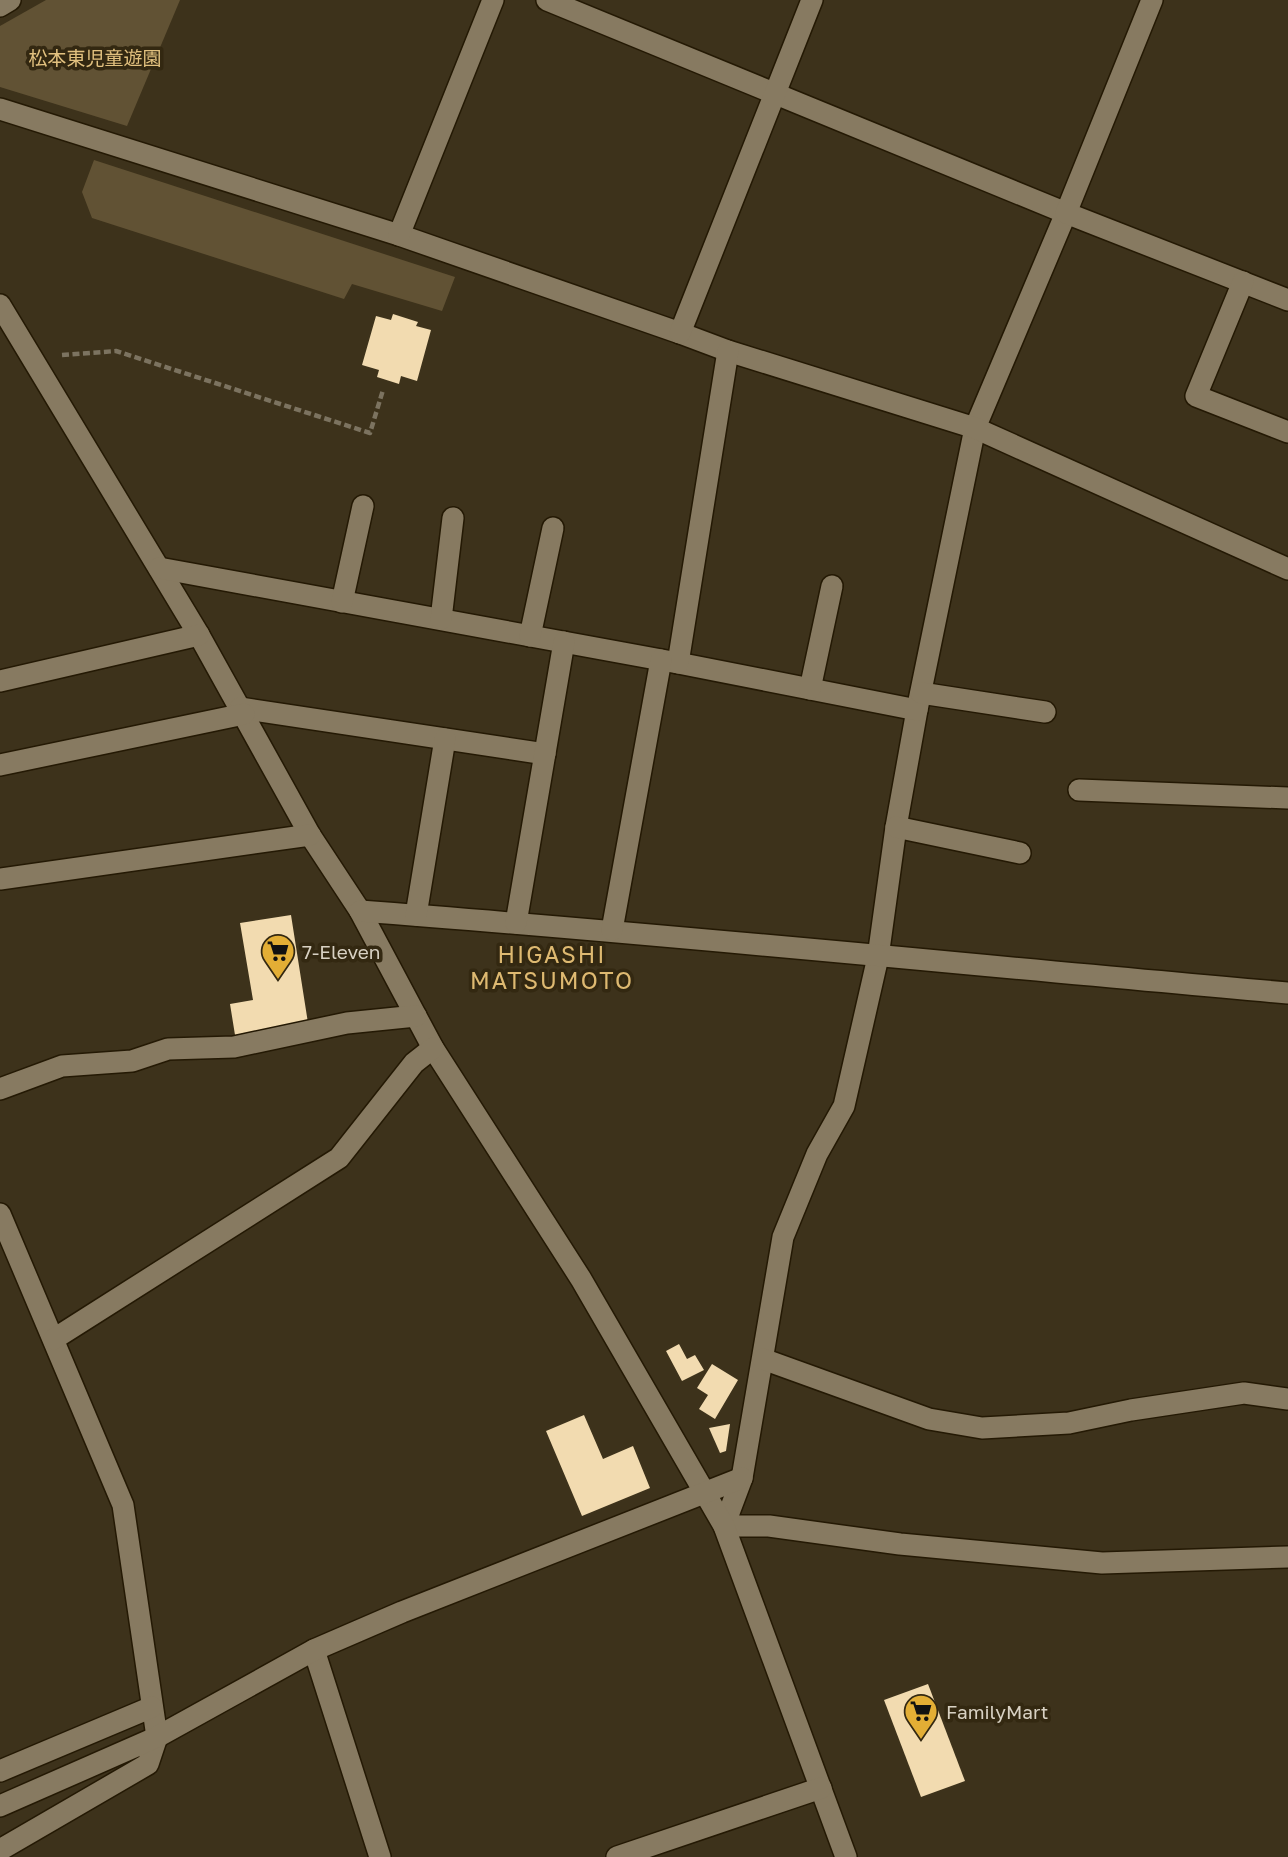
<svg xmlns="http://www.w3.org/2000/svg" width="1288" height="1857" viewBox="0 0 1288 1857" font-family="'Golos Text','Noto Sans JP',sans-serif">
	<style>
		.green { fill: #615234 }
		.building { fill: #f2dbb0 }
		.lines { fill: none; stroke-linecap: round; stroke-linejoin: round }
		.minor-casing { stroke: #241904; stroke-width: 24 }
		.path { stroke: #7c7360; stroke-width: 4.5; stroke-dasharray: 7 3.5; stroke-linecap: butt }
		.minor { stroke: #877a61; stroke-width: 21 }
		.labels { text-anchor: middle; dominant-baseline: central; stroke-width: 7; stroke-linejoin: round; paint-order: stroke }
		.park-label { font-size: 19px; fill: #e2c17f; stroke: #332811 }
		.poi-label { font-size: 19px; fill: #d8d1c3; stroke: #332811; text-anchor: start }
		.quarter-label { font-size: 23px; letter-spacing: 2px; fill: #deb971; stroke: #332811 }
	</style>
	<rect width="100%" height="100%" fill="#3d321b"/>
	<g class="green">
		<path d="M 46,0 L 180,0 L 127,126 L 0,87 L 0,26 Z"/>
		<path d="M 94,160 L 455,277 L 442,311 L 352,284 L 344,299 L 92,218 L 82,192 Z"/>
	</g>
	<g class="building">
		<path d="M 393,314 L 418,322 L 416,326 L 431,330 L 417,381 L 401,376 L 399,384 L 377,377 L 379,370 L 362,365 L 376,316 L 391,320 Z"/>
		<path d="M 291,915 L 308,1023 L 235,1035 L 230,1004 L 253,1000 L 240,923 Z"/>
		<path d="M 679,1344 L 687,1359 L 695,1355 L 704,1370 L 682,1381 L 666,1351 Z"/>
		<path d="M 712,1364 L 738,1380 L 715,1419 L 699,1409 L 708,1395 L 697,1388 Z"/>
		<path d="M 584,1415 L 603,1459 L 633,1446 L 650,1488 L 582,1516 L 546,1431 Z"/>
		<path d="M 730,1424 L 726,1451 L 720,1453 L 709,1428 Z"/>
		<path d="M 928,1684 L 965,1781 L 921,1797 L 884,1700 Z"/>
	</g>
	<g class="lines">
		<defs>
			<g id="minor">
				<path d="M 547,0 L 1066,213 L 975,428 L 917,710 L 896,827 L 878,957 L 844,1106 L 817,1154 L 783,1237 L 742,1478 L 724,1526 L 769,1526 L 900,1544 L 1102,1563 L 1288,1557"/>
				<path d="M 1152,0 L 1066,213 L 1288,300"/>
				<path d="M 0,6 L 10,0"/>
				<path d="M 0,109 L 399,235 L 680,333 L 728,351 L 975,428 L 1288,569"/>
				<path d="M 399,235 L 493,0"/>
				<path d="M 1243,282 L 1196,396 L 1288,432"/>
				<path d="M 0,305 L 199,635 L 310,835 L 360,911 L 433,1048 L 581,1279 L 724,1526 L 846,1857"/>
				<path d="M 680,333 L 812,0"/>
				<path d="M 159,568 L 678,663 L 917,710"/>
				<path d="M 342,602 L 363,506"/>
				<path d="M 441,619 L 453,518"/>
				<path d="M 530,636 L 553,528"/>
				<path d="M 678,663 L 728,351"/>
				<path d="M 0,681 L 199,635"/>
				<path d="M 810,689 L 832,586"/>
				<path d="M 921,693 L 1045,712"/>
				<path d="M 240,708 L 545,754"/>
				<path d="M 0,765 L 244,714"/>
				<path d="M 1079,790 L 1288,798"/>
				<path d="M 896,827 L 1020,853"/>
				<path d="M 0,879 L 310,835"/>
				<path d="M 360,911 C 670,934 979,966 1288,993"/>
				<path d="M 416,915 L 445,739"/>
				<path d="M 516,923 L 564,642"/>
				<path d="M 612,930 L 661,660"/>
				<path d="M 0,1089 L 62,1066 L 132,1061 L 168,1049 L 234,1047 L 347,1023 L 416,1016"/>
				<path d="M 0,1214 L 123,1505 L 157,1737 L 148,1764 L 0,1850"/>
				<path d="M 54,1339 L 339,1158 L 414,1063 L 433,1048"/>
				<path d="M 763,1359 L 929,1419 L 982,1428 L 1069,1423 L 1131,1410 L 1244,1393 L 1288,1399"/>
				<path d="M 314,1650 L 380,1857"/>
				<path d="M 0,1771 L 152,1707"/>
				<path d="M 0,1806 L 157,1737 L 314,1650 L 402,1612 L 742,1478"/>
				<path d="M 617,1857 L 821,1788"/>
			</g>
		</defs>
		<use href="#minor" class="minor-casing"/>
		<path class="path" d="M 62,355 L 116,351 L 370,433 L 383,390"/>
		<use href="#minor" class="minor"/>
	</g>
	<defs>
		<symbol id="supermarket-pin" viewBox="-11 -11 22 30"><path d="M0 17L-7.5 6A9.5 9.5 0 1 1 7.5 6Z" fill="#e3ae35" stroke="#332811"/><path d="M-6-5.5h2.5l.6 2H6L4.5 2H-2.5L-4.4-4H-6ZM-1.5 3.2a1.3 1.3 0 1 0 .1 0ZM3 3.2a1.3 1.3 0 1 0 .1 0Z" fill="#111"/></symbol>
	</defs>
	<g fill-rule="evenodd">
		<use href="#supermarket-pin" x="259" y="932" width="38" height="52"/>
		<use href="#supermarket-pin" x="902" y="1692" width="38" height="52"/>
	</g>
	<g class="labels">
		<g class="park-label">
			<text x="95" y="57">松本東児童遊園</text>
		</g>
		<g class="poi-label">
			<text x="302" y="951">7-Eleven</text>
			<text x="946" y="1711">FamilyMart</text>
		</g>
		<g class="quarter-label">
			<text x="552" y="954">HIGASHI<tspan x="552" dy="26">MATSUMOTO</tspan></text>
		</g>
	</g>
</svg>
